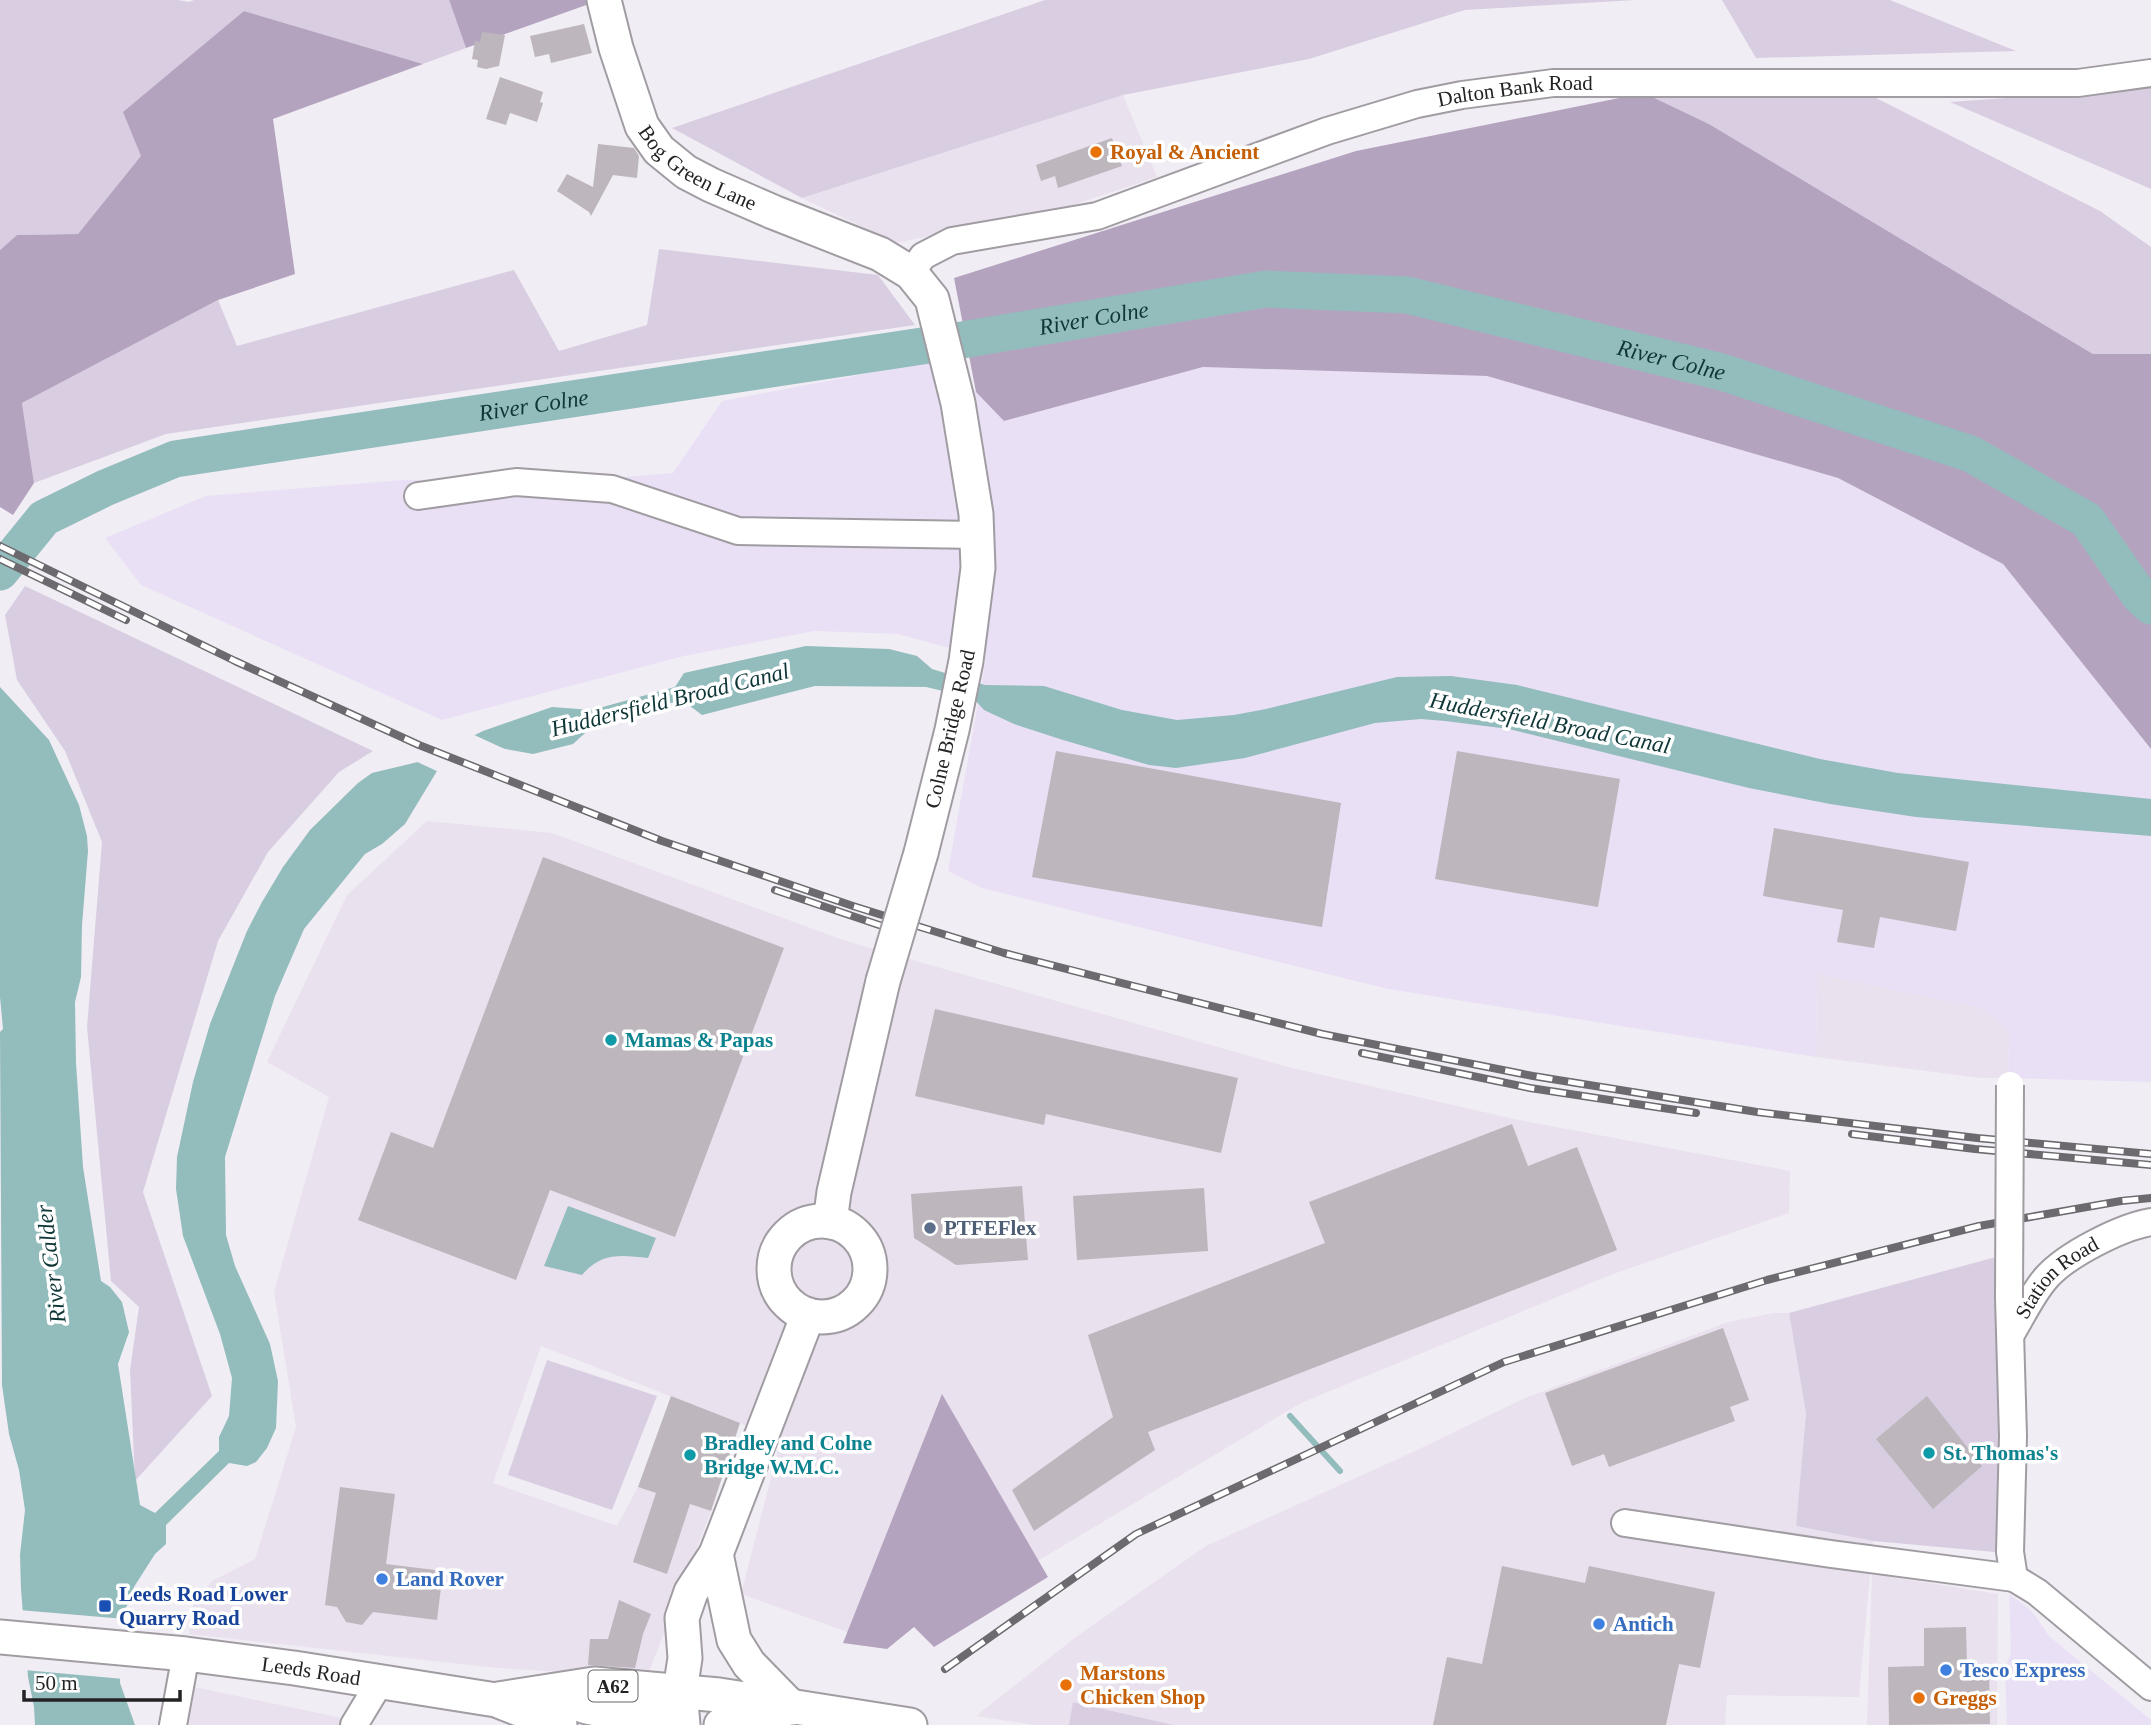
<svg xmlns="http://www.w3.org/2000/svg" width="2151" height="1725" viewBox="0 0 2151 1725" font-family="Georgia,serif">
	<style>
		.built { fill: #e9e1ee }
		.industrial { fill: #e9e0f6 }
		.green { fill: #d9cee1 }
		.forest { fill: #b4a3bf }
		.water { fill: #93bcbd }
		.pier { fill: #f1edf4 }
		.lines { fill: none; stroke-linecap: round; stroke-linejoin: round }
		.stream { stroke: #93bcbd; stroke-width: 6 }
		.river { stroke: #93bcbd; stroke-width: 37 }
		.building { fill: #bdb6bc }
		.minor-casing { stroke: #a09ca2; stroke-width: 30 }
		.major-casing { stroke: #a09ca2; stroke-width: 37 }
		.minor { stroke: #fff; stroke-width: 26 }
		.major { stroke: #fff; stroke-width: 33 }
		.rail-casing { stroke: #6c6a6e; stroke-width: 8 }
		.rail { stroke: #fff; stroke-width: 5; stroke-dasharray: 16; stroke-linecap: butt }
		.minor-bridge-casing { stroke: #a09ca2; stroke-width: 30; stroke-linecap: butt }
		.major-bridge-casing { stroke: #a09ca2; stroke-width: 37; stroke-linecap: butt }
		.minor-bridge { stroke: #fff; stroke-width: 26 }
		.major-bridge { stroke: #fff; stroke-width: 33 }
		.food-dot { fill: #e8710a; stroke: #fff; stroke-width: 2.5 }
		.culture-dot { fill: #0f9aa8; stroke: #fff; stroke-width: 2.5 }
		.service-dot { fill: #5c6f8a; stroke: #fff; stroke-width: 2.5 }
		.shop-dot { fill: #3f7fe0; stroke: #fff; stroke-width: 2.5 }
		.transit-dot { fill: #1a4fb4; stroke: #fff; stroke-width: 2.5 }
		.labels { text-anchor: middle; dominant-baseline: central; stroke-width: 7; stroke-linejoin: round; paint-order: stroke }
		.shield { fill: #fff; stroke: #656466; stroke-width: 2 }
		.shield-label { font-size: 19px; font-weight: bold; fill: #232224 }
		.street-label { font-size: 21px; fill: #232224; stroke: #fff }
		.food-label { font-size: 21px; font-weight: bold; fill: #c56008; stroke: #fff; text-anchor: start }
		.culture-label { font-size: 21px; font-weight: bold; fill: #0d838f; stroke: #fff; text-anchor: start }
		.service-label { font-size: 21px; font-weight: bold; fill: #4e5e75; stroke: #fff; text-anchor: start }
		.shop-label { font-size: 21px; font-weight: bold; fill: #366cbe; stroke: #fff; text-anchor: start }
		.transit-label { font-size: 21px; font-weight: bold; fill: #164399; stroke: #fff; text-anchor: start }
		.water-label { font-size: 23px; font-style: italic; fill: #0e3637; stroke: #fff }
	</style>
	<rect width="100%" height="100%" fill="#f1edf4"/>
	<g class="built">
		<path d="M 1123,95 L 1157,177 L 1067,207 L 896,243 L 802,198 Z"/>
		<path d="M 427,821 L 552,833 L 846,941 L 1288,1067 L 1514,1119 L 1790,1171 L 1789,1213 L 1613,1274 L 1301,1403 L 1041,1559 L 873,1641 L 741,1594 L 780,1443 L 740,1423 L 541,1346 L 493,1483 L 617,1526 L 638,1487 L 711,1511 L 647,1677 L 497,1668 L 189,1634 L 193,1605 L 212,1581 L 255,1559 L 296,1427 L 274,1292 L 329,1097 L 267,1062 L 347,895 Z"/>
		<path d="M 1817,974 L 1981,1008 L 2009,1031 L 2008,1078 L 1981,1078 L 1816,1057 Z"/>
		<path d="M 1774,1313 L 1789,1313 L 1806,1412 L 1796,1526 L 1873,1541 L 1859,1697 L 1727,1695 L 1725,1725 L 1174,1725 L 1074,1702 L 1069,1725 L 1035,1725 L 976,1716 L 1076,1637 L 1206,1546 L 1413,1452 L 1523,1399 L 1728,1322 Z"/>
		<path d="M 1872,1574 L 1998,1594 L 1997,1725 L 1867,1725 Z"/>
		<path d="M 194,1687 L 347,1719 L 343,1725 L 185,1725 Z"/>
	</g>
	<g class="industrial">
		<path d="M 943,359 L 1005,421 L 1203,367 L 1487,376 L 1838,478 L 2003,564 L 2151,749 L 2151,1082 L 2008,1078 L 2009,1031 L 1981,1008 L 1817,974 L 1816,1057 L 1388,989 L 982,888 L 948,871 L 986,658 L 898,634 L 815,631 L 684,656 L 442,720 L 141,585 L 105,538 L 206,496 L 402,480 L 600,479 L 673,473 L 722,401 Z"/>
		<path d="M 2009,1594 L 2032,1611 L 2049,1636 L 2151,1720 L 2151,1725 L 2007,1725 L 2005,1669 L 2011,1653 Z"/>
	</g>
	<g class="green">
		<path d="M 0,0 L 178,0 L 189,2 L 194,0 L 449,0 L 466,48 L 423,64 L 244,11 L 142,156 L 78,234 L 17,235 L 0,250 Z"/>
		<path d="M 1045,0 L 1636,0 L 1465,10 L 1309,59 L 1123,95 L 802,198 L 672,128 Z"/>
		<path d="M 1722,0 L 1890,0 L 2016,51 L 1756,58 Z"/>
		<path d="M 2151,86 L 2151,189 L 1950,102 L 2142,88 Z"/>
		<path d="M 1644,93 L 1870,95 L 2100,211 L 2151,247 L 2151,354 L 2093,354 L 1709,124 Z"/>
		<path d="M 659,249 L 878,275 L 915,325 L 166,434 L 34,483 L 22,403 L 218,300 L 237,346 L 514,270 L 559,351 L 647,325 Z"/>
		<path d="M 25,586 L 373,751 L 339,772 L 268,852 L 218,941 L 143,1192 L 212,1396 L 135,1481 L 130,1370 L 139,1307 L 111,1281 L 87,1027 L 102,842 L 65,751 L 17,680 L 5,615 Z"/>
		<path d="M 1996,1257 L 2006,1553 L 1873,1541 L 1796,1526 L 1806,1413 L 1789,1313 Z"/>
		<path d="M 547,1360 L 657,1396 L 612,1510 L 508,1475 Z"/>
		<path d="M 1073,1702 L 1174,1725 L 1069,1725 Z"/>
	</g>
	<g class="forest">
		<path d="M 449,0 L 588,0 L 589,4 L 466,48 Z"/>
		<path d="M 244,11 L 423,64 L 273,119 L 295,274 L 218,300 L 22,403 L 34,483 L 13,515 L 0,507 L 0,250 L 17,235 L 78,234 L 141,156 L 123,112 Z"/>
		<path d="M 1644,93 L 1709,124 L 2093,354 L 2151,354 L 2151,749 L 2003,564 L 1838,478 L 1487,376 L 1203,367 L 1004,421 L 976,392 L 954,278 L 1356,151 Z"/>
		<path d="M 942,1394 L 1048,1577 L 934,1647 L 914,1627 L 887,1649 L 843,1643 Z"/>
	</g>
	<g class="water">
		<path d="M 806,646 L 889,649 L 917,656 L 932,669 L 985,685 L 1044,686 L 1122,710 L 1177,720 L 1234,715 L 1266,709 L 1397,677 L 1451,676 L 1517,685 L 1820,759 L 1898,773 L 2151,799 L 2151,836 L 1916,817 L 1830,804 L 1749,788 L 1509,729 L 1445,721 L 1421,719 L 1375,723 L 1245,758 L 1176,768 L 1149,765 L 1063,740 L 1014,724 L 984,710 L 973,698 L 926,687 L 815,686 L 702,715 L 682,700 L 596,723 L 573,744 L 533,754 L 494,747 L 437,771 L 405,824 L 382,844 L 365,854 L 304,929 L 275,996 L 225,1157 L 226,1235 L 235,1266 L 270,1344 L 278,1381 L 276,1428 L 267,1448 L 256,1462 L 247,1466 L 229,1463 L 166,1525 L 166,1544 L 155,1554 L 134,1587 L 122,1619 L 120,1683 L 135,1725 L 35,1725 L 34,1707 L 28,1677 L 21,1589 L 20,1555 L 25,1510 L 19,1470 L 9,1434 L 2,1385 L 0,1032 L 3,1029 L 0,997 L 0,687 L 49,740 L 79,805 L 87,836 L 88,851 L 82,925 L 81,977 L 75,1002 L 76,1063 L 83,1167 L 101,1281 L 110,1287 L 122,1302 L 129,1332 L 118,1364 L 140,1505 L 155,1513 L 219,1451 L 219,1437 L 229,1416 L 232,1378 L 220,1334 L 183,1236 L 176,1189 L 177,1157 L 193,1082 L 210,1024 L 247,931 L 262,902 L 283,867 L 310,830 L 358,783 L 372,773 L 422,761 L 483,731 L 552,707 L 592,710 L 675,687 L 684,673 Z"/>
		<path d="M 568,1206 L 656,1238 L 648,1258 C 621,1255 601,1252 582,1275 L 544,1266 Z"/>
	</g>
	<g class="pier">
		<path d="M 470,733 L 509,751 L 495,751 L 441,773 L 413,760 Z"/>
		<path d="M 19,1610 L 125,1619 L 124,1679 L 24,1670 Z"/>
	</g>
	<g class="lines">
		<path class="stream" d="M 1290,1416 L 1340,1471"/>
		<path class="river" id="s1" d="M 0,572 L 44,518 L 105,488 L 175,459 L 962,340 L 1266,289 L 1407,295 L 1722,372 L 1971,454 L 2087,520 L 2139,595 L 2151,606"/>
	</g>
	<g class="building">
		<path d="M 584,24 L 592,53 L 551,63 L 549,54 L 535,57 L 530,36 Z"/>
		<path d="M 482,32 L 505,35 L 499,66 L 486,69 L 477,67 L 478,60 L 472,59 L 475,41 L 480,42 Z"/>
		<path d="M 500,77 L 543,92 L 540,102 L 543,103 L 537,122 L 510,113 L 506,125 L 486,119 Z"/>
		<path d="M 1112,138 L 1122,166 L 1058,188 L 1055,176 L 1041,181 L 1036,165 Z"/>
		<path d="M 598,144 L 634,148 L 639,156 L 637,178 L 613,175 L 591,216 L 589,212 L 557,191 L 567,174 L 593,187 Z"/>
		<path d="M 1056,751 L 1341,803 L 1322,927 L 1032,877 Z"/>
		<path d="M 1457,751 L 1620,779 L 1598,907 L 1435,879 Z"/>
		<path d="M 1774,828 L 1969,862 L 1956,931 L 1880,917 L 1874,948 L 1837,942 L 1843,910 L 1763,896 Z"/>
		<path d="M 543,857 L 784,948 L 675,1237 L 550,1190 L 516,1280 L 358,1220 L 391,1132 L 433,1148 Z"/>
		<path d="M 935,1009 L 1238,1078 L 1221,1153 L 1046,1114 L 1044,1125 L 915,1096 Z"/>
		<path d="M 1512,1124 L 1528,1166 L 1577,1147 L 1617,1250 L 1148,1432 L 1155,1450 L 1034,1531 L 1012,1490 L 1113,1417 L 1088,1335 L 1325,1243 L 1309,1202 Z"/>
		<path d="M 1022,1186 L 1028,1260 L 956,1265 L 914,1238 L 911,1194 Z"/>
		<path d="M 1204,1188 L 1208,1251 L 1077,1260 L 1073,1196 Z"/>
		<path d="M 1723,1328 L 1749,1400 L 1730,1407 L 1735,1421 L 1609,1467 L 1604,1454 L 1572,1466 L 1545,1393 Z"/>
		<path d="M 671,1396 L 740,1423 L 711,1511 L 690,1504 L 667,1574 L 633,1562 L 656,1493 L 638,1487 Z"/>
		<path d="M 1927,1396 L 1982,1466 L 1933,1509 L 1876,1439 Z"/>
		<path d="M 340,1487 L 395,1494 L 386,1564 L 443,1571 L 437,1620 L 373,1612 L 362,1625 L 346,1622 L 337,1607 L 325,1605 Z"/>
		<path d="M 1502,1566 L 1585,1583 L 1589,1566 L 1715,1592 L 1700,1668 L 1679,1664 L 1666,1725 L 1433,1725 L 1447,1657 L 1482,1664 Z"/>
		<path d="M 619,1600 L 651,1614 L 643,1634 L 635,1668 L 588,1665 L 590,1639 L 608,1639 Z"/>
		<path d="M 1966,1627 L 1967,1668 L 1989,1668 L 1990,1724 L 1889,1725 L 1888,1667 L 1924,1666 L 1924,1628 Z"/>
	</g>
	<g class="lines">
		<defs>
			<g id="minor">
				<path id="s2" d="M 911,273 L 923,256 L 952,241 L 1097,216 L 1327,131 L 1417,104 L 1462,95 L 1553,83 L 2078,83 L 2151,73"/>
				<path d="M 418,496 L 516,482 L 612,489 L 738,531 L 977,535"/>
				<path d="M 2009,1298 L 2013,1436 L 2010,1552 L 2014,1578 L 2037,1592 L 2151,1687"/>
				<path id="s3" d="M 2011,1334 C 2022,1316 2032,1294 2046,1278 C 2066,1255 2121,1227 2151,1222"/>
				<path d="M 1625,1523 L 1831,1554 L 2014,1578"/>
				<path d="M 173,1725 L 186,1654"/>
				<path d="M 354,1725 L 380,1682"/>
			</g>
			<g id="major">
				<path id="s4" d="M 604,0 L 616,48 L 642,126 L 659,150 L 686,172 L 711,185 L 773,212 L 880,254 L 911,273 L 932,299 L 958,403 L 976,514 L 978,568 L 966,661 L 952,730 L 921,853"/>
				<circle cx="822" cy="1269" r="48"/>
				<path d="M 830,1222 L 834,1192 L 883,981"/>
				<path d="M 716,1554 L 734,1640 L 749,1664 L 792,1708"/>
				<path id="s5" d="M 0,1637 L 186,1654 L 294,1668 L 496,1700 L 560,1725"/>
				<path d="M 551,1695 L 587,1707 L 675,1725"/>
				<path d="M 498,1699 L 594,1684 L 719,1695 L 910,1725"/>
				<path d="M 683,1725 L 680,1691 L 685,1658 L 682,1618 L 691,1592 L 716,1554 L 808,1315"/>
				<path d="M 721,1725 L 750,1721 L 783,1710"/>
			</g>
		</defs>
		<use href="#minor" class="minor-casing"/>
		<use href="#major" class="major-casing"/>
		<use href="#minor" class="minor"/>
		<use href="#major" class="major"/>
		<defs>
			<g id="rail">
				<path d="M 0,546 L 235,661 L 419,745 L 662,841 L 853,906 L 1004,953 L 1322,1034 L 1533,1076 L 1757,1112 L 1977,1138 L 2151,1154"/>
				<path d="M 0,559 L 126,620"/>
				<path d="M 775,890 L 888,928"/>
				<path d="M 1362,1053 L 1530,1088 L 1696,1113"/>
				<path d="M 1852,1134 L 1975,1149 L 2151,1165"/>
				<path d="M 945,1669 L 1136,1534 L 1504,1362 L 1767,1280 L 1979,1226 L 2121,1201 L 2151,1198"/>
			</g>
		</defs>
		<use href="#rail" class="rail-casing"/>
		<use href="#rail" class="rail"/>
		<defs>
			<path id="minor-bridge" d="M 2009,1298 L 2010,1085"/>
			<path id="major-bridge" d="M 883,981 L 921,853"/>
		</defs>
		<use href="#minor-bridge" class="minor-bridge-casing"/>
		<use href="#major-bridge" class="major-bridge-casing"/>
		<use href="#minor-bridge" class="minor-bridge"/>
		<use href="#major-bridge" class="major-bridge"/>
	</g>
	<g class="food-dot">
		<circle cx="1096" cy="152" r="7"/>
		<circle cx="1066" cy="1685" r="7"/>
		<circle cx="1919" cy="1698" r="7"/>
	</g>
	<g class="culture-dot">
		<circle cx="611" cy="1040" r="7"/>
		<circle cx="1929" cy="1453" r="7"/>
		<circle cx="690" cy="1455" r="7"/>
	</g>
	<circle class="service-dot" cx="930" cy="1228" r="7"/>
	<g class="shop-dot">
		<circle cx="382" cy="1579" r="7"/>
		<circle cx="1599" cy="1624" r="7"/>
		<circle cx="1946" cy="1670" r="7"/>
	</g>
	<rect class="transit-dot" x="98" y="1599" width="14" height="14" rx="3.5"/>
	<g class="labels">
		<rect class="shield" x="588.5" y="1670.5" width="49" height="31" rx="5"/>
		<g class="shield-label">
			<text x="613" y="1686">A62</text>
		</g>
		<g class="street-label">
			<text stroke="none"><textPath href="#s2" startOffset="639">Dalton Bank Road</textPath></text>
			<text stroke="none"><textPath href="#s4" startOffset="203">Bog Green Lane</textPath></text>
			<text transform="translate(950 729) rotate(-77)">Colne Bridge Road</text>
			<text stroke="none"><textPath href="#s3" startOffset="74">Station Road</textPath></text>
			<text stroke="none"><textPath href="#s5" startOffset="313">Leeds Road</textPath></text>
		</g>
		<g class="food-label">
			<text x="1110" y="152">Royal &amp; Ancient</text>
			<text x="1080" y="1673">Marstons<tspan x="1080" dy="24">Chicken Shop</tspan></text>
			<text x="1933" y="1698">Greggs</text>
		</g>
		<g class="culture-label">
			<text x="625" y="1040">Mamas &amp; Papas</text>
			<text x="704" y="1443">Bradley and Colne<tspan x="704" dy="24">Bridge W.M.C.</tspan></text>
			<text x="1943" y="1453">St. Thomas's</text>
		</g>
		<g class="service-label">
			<text x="944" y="1228">PTFEFlex</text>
		</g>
		<g class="shop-label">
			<text x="396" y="1579">Land Rover</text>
			<text x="1613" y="1624">Antich</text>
			<text x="1960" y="1670">Tesco Express</text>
		</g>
		<g class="transit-label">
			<text x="119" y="1594">Leeds Road Lower<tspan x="119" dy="24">Quarry Road</tspan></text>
		</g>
		<g class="water-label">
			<text stroke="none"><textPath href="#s1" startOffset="1143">River Colne</textPath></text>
			<text stroke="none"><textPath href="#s1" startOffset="1731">River Colne</textPath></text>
			<text stroke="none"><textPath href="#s1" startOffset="576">River Colne</textPath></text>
			<text transform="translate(670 700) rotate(-14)">Huddersfield Broad Canal</text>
			<text transform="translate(1550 723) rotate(11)">Huddersfield Broad Canal</text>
			<text transform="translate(51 1264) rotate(-97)">River Calder</text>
		</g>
	</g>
	<path d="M24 1690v10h156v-10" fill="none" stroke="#232224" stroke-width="3.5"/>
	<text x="35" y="1690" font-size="21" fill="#232224" stroke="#ffffff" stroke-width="5" paint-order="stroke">50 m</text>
</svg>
